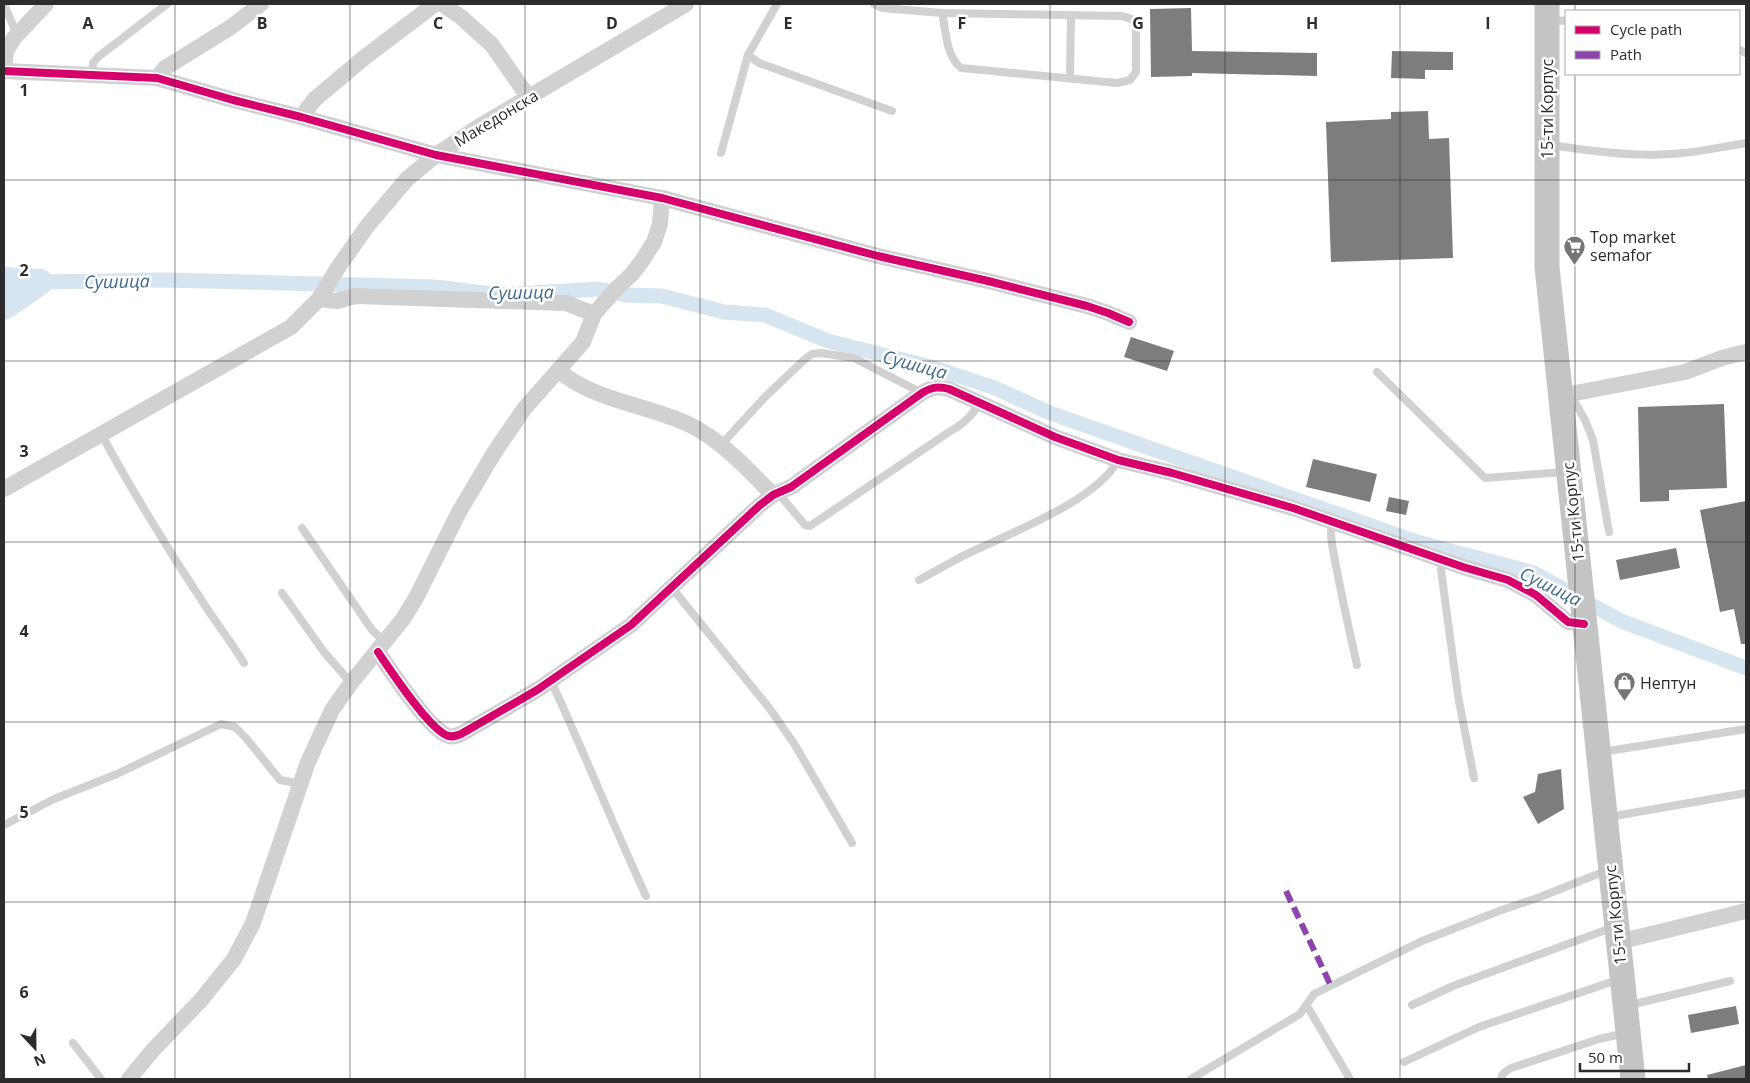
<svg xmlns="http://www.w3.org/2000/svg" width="1750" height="1083" viewBox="0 0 1750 1083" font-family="'Open Sans',sans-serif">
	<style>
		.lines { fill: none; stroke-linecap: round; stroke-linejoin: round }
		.canal { stroke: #d7e5f0; stroke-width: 15 }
		.river { stroke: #d7e5f0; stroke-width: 26 }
		.building { fill: #7d7d7d }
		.lane { stroke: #d1d1d1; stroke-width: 8 }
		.street { stroke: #d1d1d1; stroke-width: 16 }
		.primary { stroke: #c4c4c4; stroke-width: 25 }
		.quiet { stroke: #8e44ad; stroke-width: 6; stroke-dasharray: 12 6; stroke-linecap: butt }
		.cycleway-casing { stroke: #fff; stroke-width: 11 }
		.cycleway { stroke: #d6006c; stroke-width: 8 }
		.grid { fill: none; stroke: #2c2c2c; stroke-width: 1; stroke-opacity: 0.55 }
		.labels { text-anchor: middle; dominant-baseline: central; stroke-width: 5; stroke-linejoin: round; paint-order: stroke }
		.street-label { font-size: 16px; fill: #2c2c2c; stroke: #fff }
		.poi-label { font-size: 16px; fill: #2c2c2c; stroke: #fff; text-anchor: start }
		.water-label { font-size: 18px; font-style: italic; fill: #3e6a89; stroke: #fff }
		.grid-label { font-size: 16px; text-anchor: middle; font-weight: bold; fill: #2c2c2c; stroke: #fff; stroke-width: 5; stroke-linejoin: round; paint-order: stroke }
	</style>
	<rect width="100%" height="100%" fill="#fff"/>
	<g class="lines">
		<path class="canal" d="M 40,282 L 165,280 L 435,287 L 500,295 L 599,289 L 625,295 L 662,296 L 724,312 L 765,315 L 828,341 L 935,368 L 995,388 L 1050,413 L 1417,542 L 1534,573 L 1621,621 L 1746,668"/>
		<g class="river">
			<path d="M 4,280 L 40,282"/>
			<path d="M 4,307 L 40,282"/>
		</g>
	</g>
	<g class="building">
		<path d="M 1191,8 L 1192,51 L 1317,53 L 1317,76 L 1192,73 L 1192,76 L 1151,77 L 1150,9 Z"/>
		<path d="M 1392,51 L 1453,52 L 1453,70 L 1425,70 L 1425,79 L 1391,78 Z"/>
		<path d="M 1428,111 L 1429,139 L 1449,138 L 1453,258 L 1331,262 L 1326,122 L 1391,119 L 1391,112 Z"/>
		<path d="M 1131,337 L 1174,351 L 1167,371 L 1124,357 Z"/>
		<path d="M 1724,404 L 1727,488 L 1669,490 L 1669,501 L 1640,502 L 1638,407 Z"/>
		<path d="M 1313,459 L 1377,474 L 1370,502 L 1306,487 Z"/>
		<path d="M 1389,497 L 1409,501 L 1406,515 L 1386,511 Z"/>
		<path d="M 1746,501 L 1746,644 L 1741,644 L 1734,609 L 1720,612 L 1700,510 Z"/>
		<path d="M 1676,548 L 1680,568 L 1620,580 L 1616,560 Z"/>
		<path d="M 1561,769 L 1564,809 L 1538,824 L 1523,797 L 1535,792 L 1538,774 Z"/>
		<path d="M 1736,1006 L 1739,1024 L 1691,1033 L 1688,1015 Z"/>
		<path d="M 1746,1065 L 1746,1079 L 1708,1079 L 1707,1075 Z"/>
	</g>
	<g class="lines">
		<g class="lane">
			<path d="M 4,4 L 17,35"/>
			<path d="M 874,4 L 882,8 L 942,13 L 1122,16 L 1132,19 L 1136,26 L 1136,72 L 1130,80 L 1117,83 L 961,68 C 946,56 946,31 942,13"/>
			<path d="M 1552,20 L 1566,21"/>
			<path d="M 1739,50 L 1746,53"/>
			<path d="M 748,55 L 759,63 L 892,111"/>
			<path d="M 92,75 L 93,63 L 98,57 L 167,4"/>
			<path d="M 1070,78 L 1071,15"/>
			<path d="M 1552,145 C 1589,151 1633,157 1670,154 C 1695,153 1721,147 1746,143"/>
			<path d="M 721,153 L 748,55 L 777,4"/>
			<path d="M 1377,372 L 1485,478 L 1566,472"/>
			<path d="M 1570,394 L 1585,420 L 1593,440 L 1609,532"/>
			<path d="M 101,434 C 134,494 170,553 208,610 C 220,628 233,645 244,663"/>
			<path d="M 720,446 L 765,397 L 805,359 L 812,354 L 821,353 L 854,358 L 922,393"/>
			<path d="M 778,493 L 805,525 L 810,526 L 949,432 C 963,424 971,417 980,403"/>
			<path d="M 1332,521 C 1329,538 1334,554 1337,571 C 1343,602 1350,634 1357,665"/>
			<path d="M 302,528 L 372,630 L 385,642"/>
			<path d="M 1442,560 L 1441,570 L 1458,696 L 1474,778"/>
			<path d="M 919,580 C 932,573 946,565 959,558 C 1002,536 1097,502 1118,460"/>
			<path d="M 672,588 L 770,709 L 795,745 L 852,843"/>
			<path d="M 282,593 L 324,652 L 351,683"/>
			<path d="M 551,681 C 584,752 613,825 646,896"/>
			<path d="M 1602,752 L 1746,729"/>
			<path d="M 1609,817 L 1746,793"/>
			<path d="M 4,825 L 54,799 L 117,774 L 221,724 L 235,727 L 246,738 L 280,780 L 301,784"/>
			<path d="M 1412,1005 L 1453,986 L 1614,927"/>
			<path d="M 1630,1005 L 1730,981"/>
			<path d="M 1307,1006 L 1350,1079"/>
			<path d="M 73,1043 L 101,1079"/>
			<path d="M 1404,1062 L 1479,1027 L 1620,979"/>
			<path d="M 1191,1079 L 1300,1014 L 1314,994 L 1422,941 L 1499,911 L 1540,897 L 1608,870"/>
			<path d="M 1501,1079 C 1502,1073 1506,1071 1511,1068 L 1599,1039 L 1626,1033"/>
		</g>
		<g class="street">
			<path d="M 442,4 L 461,17 L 492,45 L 529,98"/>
			<path d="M 4,71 L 157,78 L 233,100 L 301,117 L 436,155 L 662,198 L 878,256 L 988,281 L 1087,306 L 1108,313 L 1129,322"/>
			<path d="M 4,71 L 6,51 L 14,38 L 46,4"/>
			<path d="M 157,78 L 165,68 L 231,27 L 261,4"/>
			<path d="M 301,117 L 315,99 L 365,57 L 435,4"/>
			<path d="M 319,299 L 337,301 L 355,296 L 566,303 L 594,314"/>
			<path d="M 559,371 C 568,378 577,384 588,389 C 620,404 656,409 688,424 C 719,438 750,471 773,495"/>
			<path d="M 1560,396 L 1685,372 L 1722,358 L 1746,352"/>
			<path d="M 4,489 L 291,327 L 319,299 L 337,269 L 368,225 L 407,179 L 436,155 L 480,126 L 686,4"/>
			<path d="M 378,652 C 391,671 427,726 446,735 C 451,738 456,736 461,734 L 537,690 L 631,625 L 760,505 L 773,495 L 791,487 L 922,393 C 932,387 939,386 949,389 L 1055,437 L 1118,460 L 1172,473 L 1293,508 L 1463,567 L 1508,580 L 1536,595 L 1568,622 L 1584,624"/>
			<path d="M 1618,942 L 1746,911"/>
			<path d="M 129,1079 L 153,1050 L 201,1000 L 234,959 L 253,923 L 308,762 L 332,710 L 351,683 L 403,619 L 416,598 L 459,512 L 494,453 L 524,409 L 583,342 L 594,314 L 617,288 L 631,275 L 642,261 L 654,242 L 660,224 L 662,198"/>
		</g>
		<path class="primary" d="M 1547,4 L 1547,267 L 1633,1079"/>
		<path class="quiet" d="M 1286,891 L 1331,986"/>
		<defs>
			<g id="cycleway">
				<path d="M 4,71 L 157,78 L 233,100 L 301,117 L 436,155 L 662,198 L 878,256 L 988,281 L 1087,306 L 1108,313 L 1129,322"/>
				<path d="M 378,652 C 391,671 427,726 446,735 C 451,738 456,736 461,734 L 537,690 L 631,625 L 760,505 L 773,495 L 791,487 L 922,393 C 932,387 939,386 949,389 L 1055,437 L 1118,460 L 1172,473 L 1293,508 L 1463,567 L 1508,580 L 1536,595 L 1568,622 L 1584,624"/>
			</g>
		</defs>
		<use href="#cycleway" class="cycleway-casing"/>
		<use href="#cycleway" class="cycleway"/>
	</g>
	<path class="grid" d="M 175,4 L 175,1079M 350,4 L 350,1079M 525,4 L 525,1079M 700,4 L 700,1079M 875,4 L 875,1079M 1050,4 L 1050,1079M 1225,4 L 1225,1079M 1400,4 L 1400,1079M 1575,4 L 1575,11M 1575,74 L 1575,1079M 4,180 L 1746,180M 4,361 L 1746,361M 4,542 L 1746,542M 4,722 L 1746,722M 4,902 L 1746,902"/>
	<defs>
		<symbol id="supermarket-pin" viewBox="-11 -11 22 30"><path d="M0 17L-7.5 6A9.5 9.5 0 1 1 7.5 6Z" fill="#767676" stroke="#fff"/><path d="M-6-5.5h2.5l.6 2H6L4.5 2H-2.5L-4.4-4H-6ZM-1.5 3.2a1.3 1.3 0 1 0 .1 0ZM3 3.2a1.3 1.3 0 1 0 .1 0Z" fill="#fff"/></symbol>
		<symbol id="shop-pin" viewBox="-11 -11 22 30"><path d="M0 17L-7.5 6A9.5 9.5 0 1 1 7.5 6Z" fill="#767676" stroke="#fff"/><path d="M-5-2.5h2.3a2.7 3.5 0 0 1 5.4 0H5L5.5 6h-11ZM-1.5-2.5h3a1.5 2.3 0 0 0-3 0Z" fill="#fff"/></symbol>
	</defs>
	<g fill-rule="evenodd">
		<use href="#supermarket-pin" x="1562" y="234" width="25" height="34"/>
		<use href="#shop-pin" x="1612" y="670" width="25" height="34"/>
	</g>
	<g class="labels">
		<g class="street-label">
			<text transform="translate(1547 109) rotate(-90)">15-ти Корпус</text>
			<text transform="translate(496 118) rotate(-31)">Македонска</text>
			<text transform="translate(1573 512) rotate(-96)">15-ти Корпус</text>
			<text transform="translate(1615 915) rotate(-96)">15-ти Корпус</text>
		</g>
		<g class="poi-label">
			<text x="1590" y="237">Top market<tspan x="1590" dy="18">semafor</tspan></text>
			<text x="1640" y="683">Нептун</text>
		</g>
		<g class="water-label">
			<text transform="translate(117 281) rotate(-1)">Сушица</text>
			<text transform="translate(521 292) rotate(-1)">Сушица</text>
			<text transform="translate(915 364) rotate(15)">Сушица</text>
			<text transform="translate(1551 586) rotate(26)">Сушица</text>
		</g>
	</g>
	<g class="grid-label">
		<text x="88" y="29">A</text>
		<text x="262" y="29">B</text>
		<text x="438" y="29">C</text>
		<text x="612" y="29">D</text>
		<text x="788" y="29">E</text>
		<text x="962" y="29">F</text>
		<text x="1138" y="29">G</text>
		<text x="1312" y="29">H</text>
		<text x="1488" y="29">I</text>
		<text x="24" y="96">1</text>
		<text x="24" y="276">2</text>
		<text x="24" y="457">3</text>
		<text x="24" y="637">4</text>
		<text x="24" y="818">5</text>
		<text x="24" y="998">6</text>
	</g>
	<rect width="1750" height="1083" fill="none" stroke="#2c2c2c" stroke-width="10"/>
	<rect x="1565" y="10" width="175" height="65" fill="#ffffff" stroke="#ababab"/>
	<rect x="1575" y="26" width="25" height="8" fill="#d6006c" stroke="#ababab"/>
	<text x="1610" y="35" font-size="15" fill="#2c2c2c">Cycle path</text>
	<rect x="1575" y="51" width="25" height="8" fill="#8e44ad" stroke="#ababab"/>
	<text x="1610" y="60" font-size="15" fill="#2c2c2c">Path</text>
	<g transform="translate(35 1048) rotate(158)" stroke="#ffffff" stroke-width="4" paint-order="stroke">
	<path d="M0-4L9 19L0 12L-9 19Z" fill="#2c2c2c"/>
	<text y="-8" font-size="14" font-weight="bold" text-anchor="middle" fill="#2c2c2c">N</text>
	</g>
	<path d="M1580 1063v8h109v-8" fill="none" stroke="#2c2c2c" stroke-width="2.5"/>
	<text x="1588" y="1063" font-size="15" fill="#2c2c2c" stroke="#ffffff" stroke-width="4" paint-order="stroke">50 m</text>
</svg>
